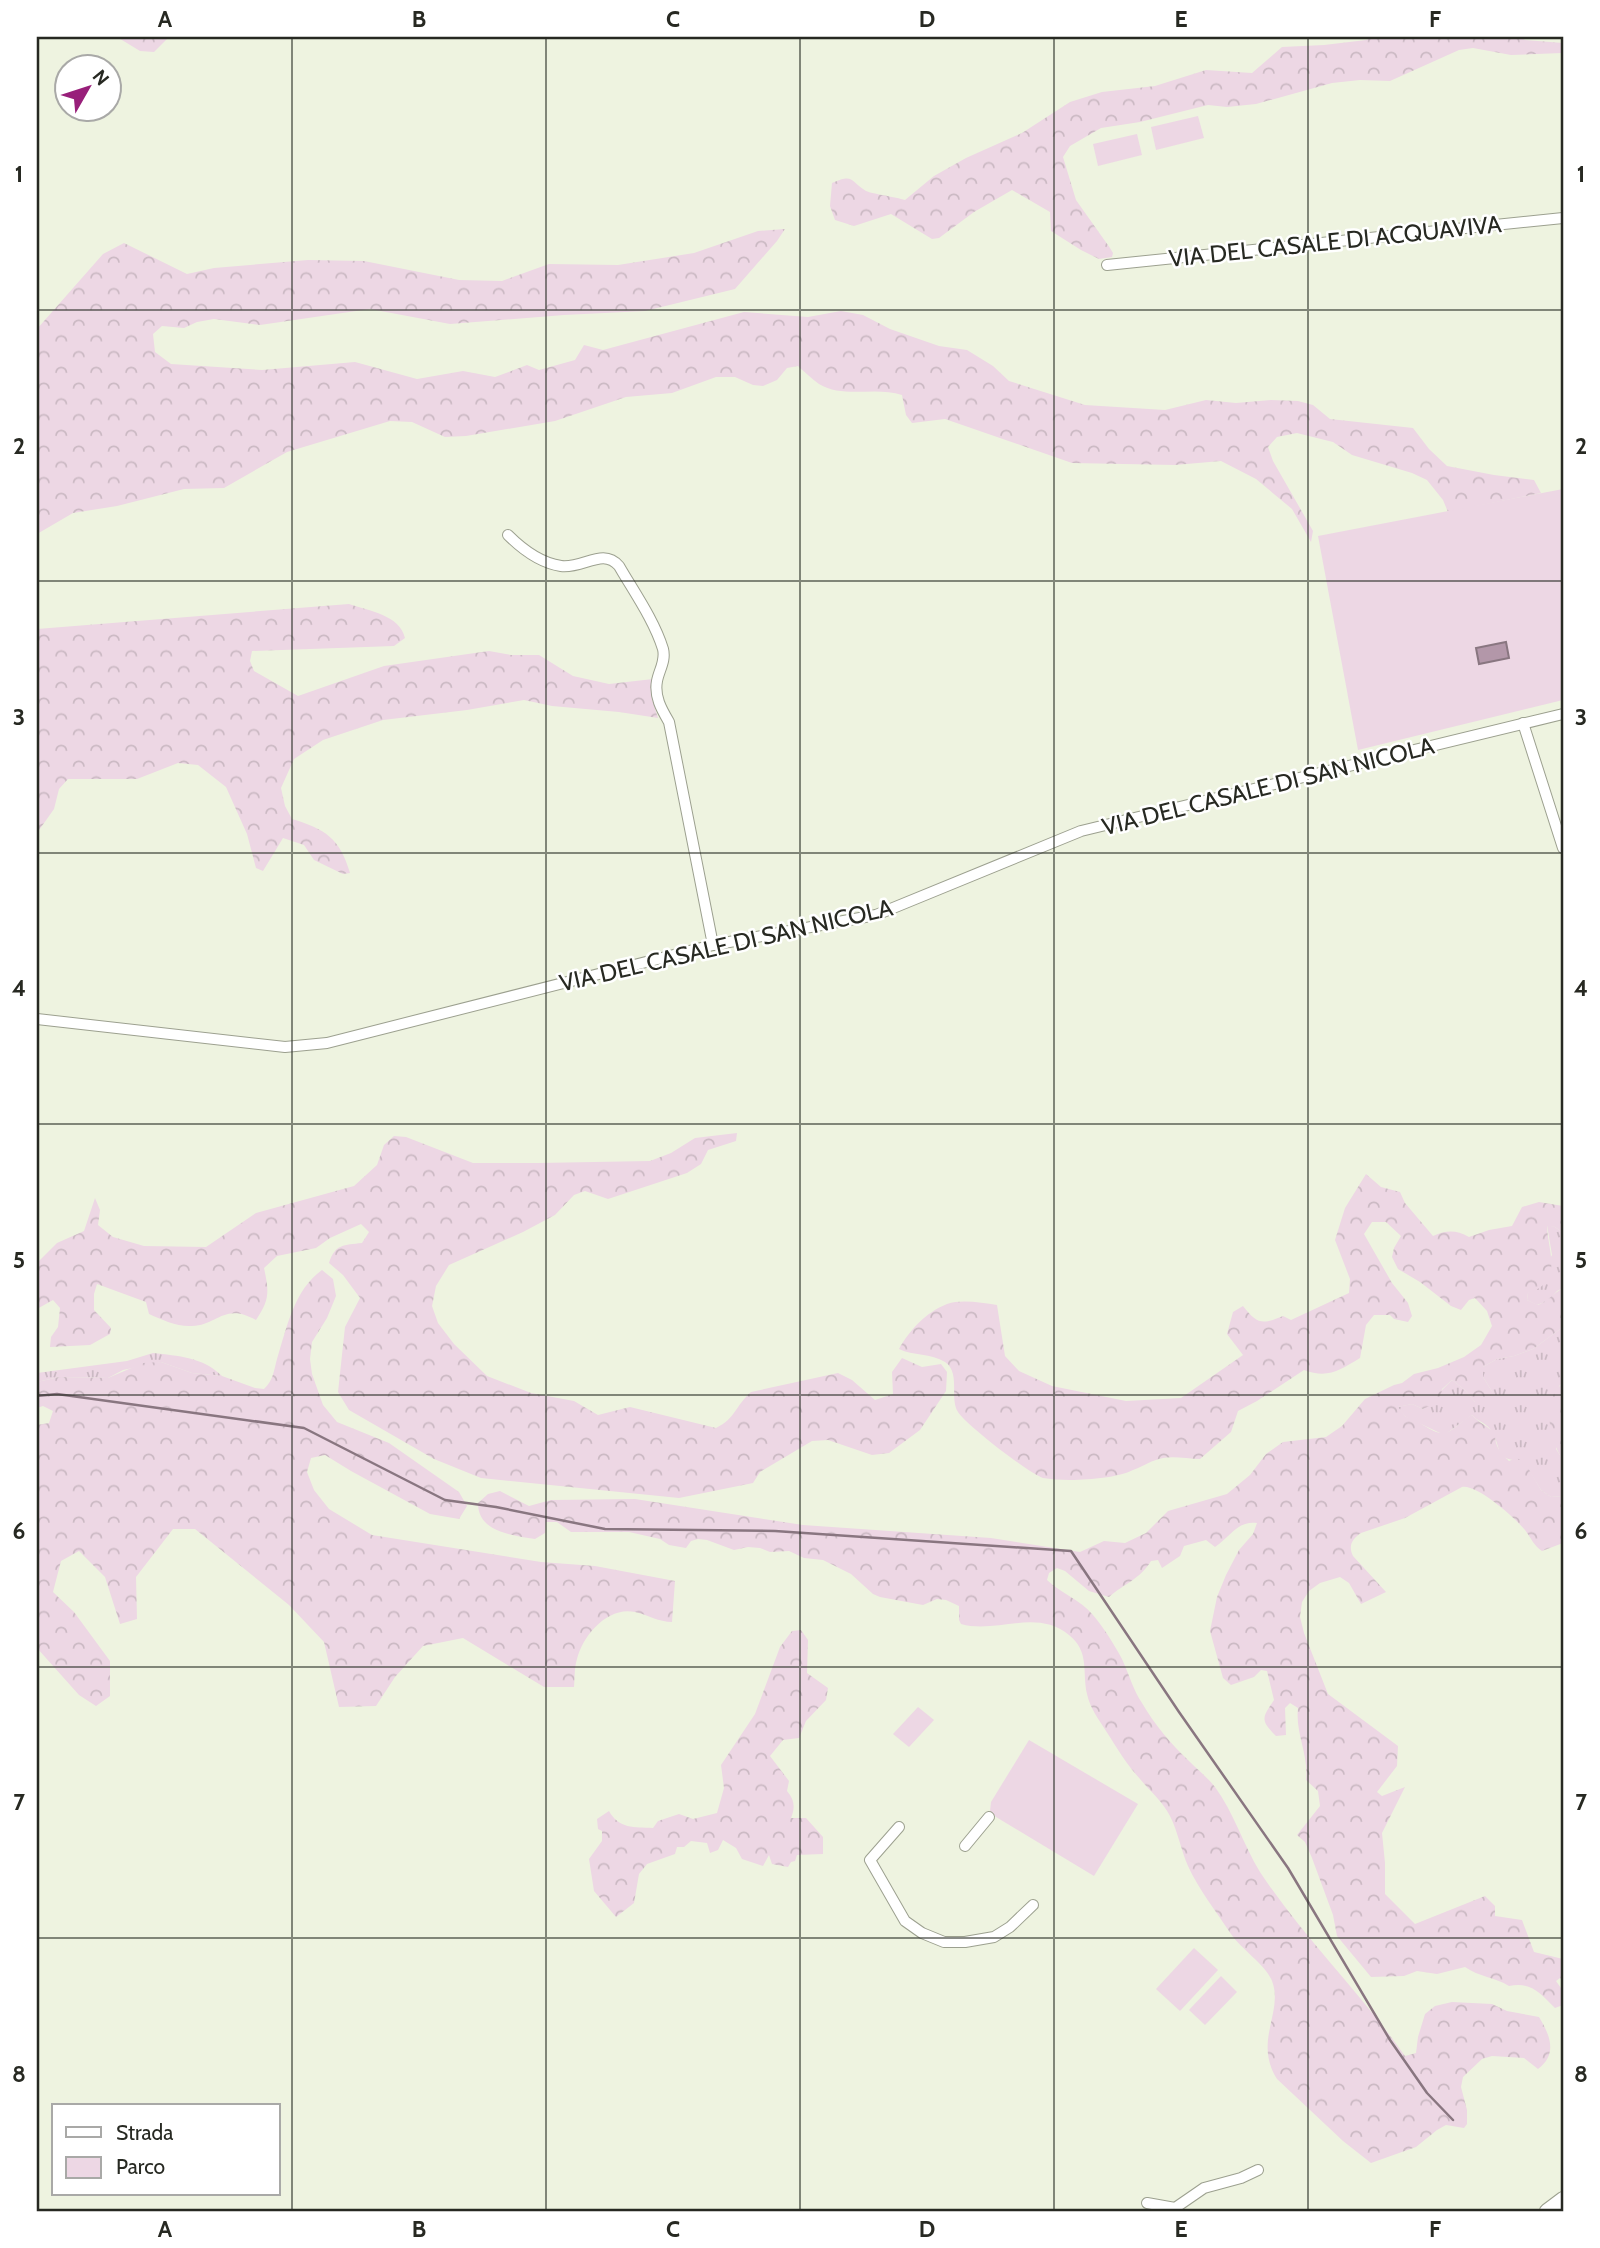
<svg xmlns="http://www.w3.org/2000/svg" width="1600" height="2248" viewBox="0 0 1600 2248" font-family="Cabin,sans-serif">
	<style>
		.grass { fill: url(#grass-tufts) }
		.forest { fill: url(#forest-crowns) }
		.green { fill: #edd7e4 }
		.water { fill: #b397a9; stroke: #897680; stroke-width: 2 }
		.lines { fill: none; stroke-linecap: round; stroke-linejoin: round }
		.stream { stroke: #897680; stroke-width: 2.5 }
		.minor-casing { stroke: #9ca08f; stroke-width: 12 }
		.major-casing { stroke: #9ca08f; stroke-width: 16 }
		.minor { stroke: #fff; stroke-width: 10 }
		.major { stroke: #fff; stroke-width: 14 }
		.grid { fill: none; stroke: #272922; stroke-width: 2; stroke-opacity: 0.55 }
		.labels { text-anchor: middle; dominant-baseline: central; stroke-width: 5; stroke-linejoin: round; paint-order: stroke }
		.street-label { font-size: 24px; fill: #272922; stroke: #fff }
		.neatline { fill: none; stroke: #272922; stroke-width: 2.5 }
		.grid-label { font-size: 23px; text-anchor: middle; font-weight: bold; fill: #272922 }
	</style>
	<defs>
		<pattern id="grass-tufts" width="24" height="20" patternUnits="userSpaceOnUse" patternTransform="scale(1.75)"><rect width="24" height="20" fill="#edd7e4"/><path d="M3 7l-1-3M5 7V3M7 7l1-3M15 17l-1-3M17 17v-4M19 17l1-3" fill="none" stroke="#cbb9c3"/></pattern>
		<pattern id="forest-crowns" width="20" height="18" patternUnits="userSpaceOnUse" patternTransform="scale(1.75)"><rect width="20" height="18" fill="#edd7e4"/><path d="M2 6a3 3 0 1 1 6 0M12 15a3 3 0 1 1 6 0" fill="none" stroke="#cbb9c3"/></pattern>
	</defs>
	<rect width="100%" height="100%" fill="#eef3e0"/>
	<g class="grass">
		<path d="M 1547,1225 L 1555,1227 L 1563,1233 L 1563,1288 L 1557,1291 L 1549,1300 L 1537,1305 L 1527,1300 L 1528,1293 L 1552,1255 Z"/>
		<path d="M 1563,1327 L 1563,1383 L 1559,1386 L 1556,1449 L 1563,1460 L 1563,1496 L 1551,1497 L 1541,1490 L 1523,1461 C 1491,1460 1504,1448 1490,1429 C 1486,1423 1477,1421 1472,1415 L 1447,1433 L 1440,1433 L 1406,1417 L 1397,1407 L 1412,1404 L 1423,1409 L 1452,1380 L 1465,1390 L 1475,1402 L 1493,1393 L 1483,1377 L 1483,1367 L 1497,1359 L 1514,1356 L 1533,1349 Z"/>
		<path d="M 153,1353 C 178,1356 203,1357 222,1376 L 192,1373 L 161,1362 L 123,1370 L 108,1378 L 59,1377 L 37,1382 L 37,1373 L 127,1361 Z"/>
	</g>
	<g class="forest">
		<path d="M 117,37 L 169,37 L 154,52 L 140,51 Z"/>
		<path d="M 1373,37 L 1521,37 L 1525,40 L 1563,43 L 1562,53 L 1511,55 L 1473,48 L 1459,50 L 1390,81 L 1360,80 L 1332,83 L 1256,104 L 1227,107 L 1208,105 L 1140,122 L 1101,128 L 1070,146 L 1063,157 L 1076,200 L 1110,248 L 1113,253 L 1112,257 L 1099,259 L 1081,250 L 1051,231 L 1050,212 L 1012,190 L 974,212 L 939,238 L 932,239 L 891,214 L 854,226 L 835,220 L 830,206 L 832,183 C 854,173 850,181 866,191 C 873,194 896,197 905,200 L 934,176 L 966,158 L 1022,133 L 1070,102 L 1102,92 L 1155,86 L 1206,70 L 1252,73 L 1282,47 L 1324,45 L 1366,40 Z"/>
		<path d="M 785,229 L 777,241 L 735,289 L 645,311 L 564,315 L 450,324 L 370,309 L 260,325 L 214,319 L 197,322 L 184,328 L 162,326 L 153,334 L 155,352 L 171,364 L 262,370 L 355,362 L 417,379 L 463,371 L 495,377 L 527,365 L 539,370 L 575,360 L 584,345 L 603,350 L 744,312 L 808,317 L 841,311 L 863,315 L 890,329 L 939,346 L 967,350 L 993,366 L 1009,381 L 1085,405 L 1165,410 L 1206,400 L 1236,403 L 1271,400 L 1298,401 L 1313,405 L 1330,419 L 1413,428 L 1429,449 L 1447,466 L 1494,475 L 1534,480 L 1541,493 L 1448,512 L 1443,500 L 1427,480 L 1412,473 L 1352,455 L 1333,442 L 1297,433 L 1277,437 L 1268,447 L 1273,461 L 1313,531 L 1311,542 L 1292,509 L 1256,479 L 1221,461 L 1175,465 L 1072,463 L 945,419 L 912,423 L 906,415 L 902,395 C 875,386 844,399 819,384 C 812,379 805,372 798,366 L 787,368 L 777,380 L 763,386 L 753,385 L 735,377 L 716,377 L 672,393 L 626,397 L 555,421 L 466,436 L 445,437 L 412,422 L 390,421 L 287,452 L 224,488 L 184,489 L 117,506 L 73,513 L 37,534 L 37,329 L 103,254 L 124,243 L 187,274 L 214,268 L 308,260 L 364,261 L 459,280 L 502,281 L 549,264 L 618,265 L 694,253 L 758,231 Z"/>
		<path d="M 349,604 C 369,611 400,615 405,638 L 394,646 L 252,651 L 250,661 L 254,671 L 298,696 L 384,666 L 489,651 L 511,655 L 539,655 L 573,676 L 609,684 L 653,679 L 652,699 L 658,718 L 619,712 L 552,706 L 524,700 L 467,710 L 383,720 L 323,740 L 294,759 L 281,788 L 285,806 L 292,819 C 325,829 340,838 350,873 L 343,874 L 314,860 L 304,845 L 283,838 L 263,871 L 256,868 L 247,834 L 226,787 L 198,765 L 178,763 L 137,779 L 68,779 L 59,789 L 54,809 L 37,833 L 37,629 Z"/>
		<path d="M 737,1133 L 736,1141 L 708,1150 L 701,1164 L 687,1173 L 608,1199 L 585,1191 L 574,1195 L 555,1215 L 523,1232 L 449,1265 L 436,1286 L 432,1306 L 438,1323 L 454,1344 L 487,1376 L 531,1393 L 574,1401 L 598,1415 L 630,1407 L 716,1428 C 736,1418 735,1406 751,1392 L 838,1373 L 852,1380 L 875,1400 L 893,1394 L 892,1372 L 902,1358 L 922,1367 L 941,1364 L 947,1372 L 946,1391 L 920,1430 L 889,1453 L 872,1455 L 828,1440 L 812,1441 L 760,1472 L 753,1483 L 679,1498 L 481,1478 L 434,1459 L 349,1410 L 338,1392 L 345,1327 L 360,1298 L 343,1275 L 329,1263 C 335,1244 344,1245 362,1243 L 369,1232 L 361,1224 L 330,1238 L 316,1248 L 277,1256 L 264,1268 C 269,1291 270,1300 256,1320 C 224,1302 218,1325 192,1326 C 177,1327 163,1320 149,1314 L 146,1302 L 97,1284 L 94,1294 L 94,1310 L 111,1328 L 110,1334 L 90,1345 L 50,1347 L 51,1337 L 58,1327 L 60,1308 L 53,1300 L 37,1309 L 39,1261 L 57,1243 L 84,1231 L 95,1198 L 100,1210 L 98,1225 L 113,1237 L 144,1246 L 206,1247 L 256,1213 L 354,1186 L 377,1165 L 384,1145 L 394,1136 L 406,1137 L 473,1163 L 538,1163 L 650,1161 L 671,1153 L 695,1138 Z"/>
		<path d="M 1366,1174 L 1381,1187 L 1400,1192 L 1405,1203 L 1433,1236 C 1447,1230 1456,1230 1469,1237 L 1489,1230 L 1512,1226 L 1522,1207 L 1539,1202 L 1563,1206 L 1563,1233 L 1555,1227 L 1547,1226 C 1548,1252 1564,1282 1528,1293 L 1527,1300 L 1538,1305 C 1549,1300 1554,1293 1563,1288 L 1563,1327 L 1533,1349 L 1514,1356 L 1497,1359 L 1483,1367 L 1483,1377 L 1493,1393 L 1492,1407 L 1475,1402 L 1465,1390 L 1452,1380 L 1442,1389 L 1440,1401 L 1423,1409 L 1412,1404 L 1398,1407 L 1406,1417 C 1418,1418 1435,1438 1448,1432 C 1456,1428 1464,1419 1472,1415 C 1479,1423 1488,1426 1495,1434 C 1495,1446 1500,1453 1509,1461 L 1516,1458 L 1524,1461 L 1541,1490 L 1551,1497 L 1563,1496 L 1563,1543 L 1542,1551 C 1534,1546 1531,1538 1525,1530 C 1515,1518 1477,1484 1462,1487 L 1405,1518 L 1361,1533 C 1352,1539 1348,1546 1353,1556 L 1386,1592 L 1361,1604 L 1349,1583 L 1340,1577 L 1320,1583 L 1309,1591 L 1302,1602 L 1300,1617 L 1304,1633 L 1328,1694 L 1398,1746 L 1397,1766 L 1377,1792 L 1382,1796 L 1405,1787 L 1382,1833 L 1385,1863 L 1385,1894 L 1415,1924 L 1485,1896 L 1495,1906 L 1495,1916 L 1522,1920 L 1534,1952 L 1563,1959 L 1563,1980 L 1560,1978 L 1556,1981 L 1563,1991 L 1563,2005 L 1555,2008 C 1541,1994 1531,1981 1509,1986 C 1495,1977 1479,1977 1465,1967 L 1437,1974 L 1417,1971 L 1404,1976 L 1371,1977 L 1337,1936 L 1333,1915 L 1312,1858 L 1305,1842 L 1297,1835 L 1320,1806 L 1318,1791 L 1306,1780 C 1309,1755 1295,1733 1298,1708 L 1290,1703 L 1285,1708 L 1286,1735 L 1276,1736 C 1260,1720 1262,1718 1274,1700 L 1267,1671 L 1261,1670 L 1254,1677 L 1231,1685 L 1223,1678 L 1210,1631 L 1217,1597 L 1226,1575 L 1239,1550 L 1253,1534 L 1257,1523 C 1238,1520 1230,1537 1215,1547 L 1206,1540 L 1184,1546 L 1180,1556 L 1162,1568 L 1158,1560 L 1151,1561 C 1139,1580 1125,1583 1109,1597 L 1089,1591 L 1065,1571 L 1057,1568 L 1049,1573 L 1047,1580 C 1060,1593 1081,1600 1093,1615 C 1104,1628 1114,1644 1122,1659 C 1129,1674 1133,1690 1142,1703 C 1154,1724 1171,1744 1189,1761 C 1198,1770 1207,1777 1215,1787 C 1234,1813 1243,1844 1260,1872 C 1303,1937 1360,1992 1405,2056 L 1416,2053 L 1418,2037 L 1425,2014 L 1435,2006 L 1452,2002 L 1492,2004 L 1507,2011 L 1539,2017 C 1550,2035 1558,2054 1538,2069 L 1524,2058 L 1492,2056 L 1482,2059 L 1463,2077 L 1461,2087 L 1467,2110 L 1467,2124 L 1464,2128 L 1446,2125 L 1437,2130 L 1416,2147 L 1371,2163 L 1343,2141 L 1277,2079 C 1253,2041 1284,2012 1272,1981 C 1266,1965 1241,1949 1231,1934 C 1217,1913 1198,1888 1188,1866 C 1181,1850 1178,1832 1170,1816 C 1163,1802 1150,1791 1140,1779 C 1127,1765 1117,1748 1106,1731 C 1099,1720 1090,1708 1087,1694 C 1082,1672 1090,1652 1069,1635 C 1036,1608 997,1634 961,1624 L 959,1620 L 959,1606 L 946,1600 L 937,1599 L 923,1605 L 880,1597 L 873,1594 L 851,1574 L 823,1560 L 804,1558 L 789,1551 L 770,1552 L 760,1548 L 748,1547 L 734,1550 L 707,1540 L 698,1539 L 691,1541 L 686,1548 L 669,1545 L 660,1539 L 629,1532 L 571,1532 L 557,1522 L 546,1522 L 545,1533 L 535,1539 C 511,1535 478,1532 478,1503 L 488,1494 L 500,1491 L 529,1506 L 551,1500 L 635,1499 L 803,1525 L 991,1538 L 1080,1552 L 1104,1541 L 1125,1543 L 1146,1533 L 1168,1511 L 1227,1494 L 1250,1475 L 1266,1454 L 1283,1442 L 1326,1437 L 1342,1426 L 1365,1399 L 1394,1385 L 1402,1383 L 1414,1374 L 1438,1368 L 1464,1357 L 1481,1345 L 1492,1326 L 1487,1311 L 1475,1298 L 1469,1300 L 1461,1310 L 1451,1306 L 1420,1282 L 1398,1269 L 1392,1257 L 1394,1248 L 1401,1236 L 1386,1222 L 1372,1222 L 1364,1234 L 1392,1283 L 1408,1303 L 1412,1316 L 1408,1322 L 1394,1319 L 1390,1315 L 1374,1315 L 1366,1325 L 1360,1358 C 1340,1370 1328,1379 1304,1370 L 1257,1401 L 1238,1411 L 1231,1432 L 1200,1459 C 1188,1459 1175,1456 1163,1458 C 1152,1460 1144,1466 1133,1470 C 1113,1480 1065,1482 1043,1478 C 1031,1475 965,1424 958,1412 C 949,1398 961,1373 945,1362 C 931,1353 913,1356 899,1349 C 909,1331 926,1312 947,1304 C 962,1299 982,1303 997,1305 L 1005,1356 L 1019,1371 L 1052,1386 L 1126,1401 L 1181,1398 L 1243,1355 L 1227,1334 L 1233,1312 L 1243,1306 C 1257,1324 1262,1325 1283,1316 L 1291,1320 L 1349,1293 L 1350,1279 L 1335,1240 L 1345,1208 Z"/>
		<path d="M 322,1270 L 333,1279 L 336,1296 L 327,1318 L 312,1342 L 310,1359 L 312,1374 L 323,1405 L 337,1422 L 389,1443 L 459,1492 L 467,1506 L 459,1519 L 430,1514 L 351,1471 L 325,1455 L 311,1458 L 307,1472 L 314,1490 L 329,1509 L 372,1535 L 541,1562 L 595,1566 L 675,1581 L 672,1622 C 659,1622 648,1615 635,1612 C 608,1606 583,1635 577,1659 C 574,1668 575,1678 574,1687 L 544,1687 L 463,1638 L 423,1646 L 395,1677 L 376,1706 L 339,1707 L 324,1642 L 289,1605 L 195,1529 L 173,1529 L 136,1577 L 137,1619 L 120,1624 L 105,1577 L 79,1551 L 61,1561 L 53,1592 L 74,1612 L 110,1661 L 110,1696 L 96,1706 L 79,1695 L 37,1648 L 37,1425 L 49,1423 L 53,1411 L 43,1406 L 37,1408 L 37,1382 L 59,1377 L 108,1378 L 143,1363 L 161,1362 L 192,1373 L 222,1376 L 255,1388 L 264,1389 C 273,1381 274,1370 277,1359 C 287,1327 294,1290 322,1270 Z"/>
		<path d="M 1563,1383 L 1563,1460 C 1549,1440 1541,1400 1563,1383 Z"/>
		<path d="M 801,1630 L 808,1640 L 807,1673 L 828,1688 L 826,1700 L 806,1721 L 799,1738 L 783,1740 L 770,1756 L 789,1781 L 787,1791 C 795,1800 795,1808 791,1818 L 806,1818 L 823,1837 L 823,1854 L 797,1855 L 795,1861 L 791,1862 L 788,1867 L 772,1864 L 769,1855 L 763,1866 L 742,1859 L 736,1848 L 723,1840 L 718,1850 L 710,1853 L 707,1843 L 691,1841 L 684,1847 L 677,1847 L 675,1854 L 647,1864 L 639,1874 L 634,1903 L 616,1917 L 594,1891 L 589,1859 L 602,1841 L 602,1831 L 598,1829 L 597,1819 L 609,1811 C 619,1829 634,1827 653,1828 L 658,1821 L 679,1814 L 693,1819 L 717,1813 L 724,1788 L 721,1765 L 755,1714 L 780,1647 L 792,1631 Z"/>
	</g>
	<g class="green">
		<path d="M 1198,116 L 1204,138 L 1156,150 L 1151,127 Z"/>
		<path d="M 1137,134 L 1142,155 L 1098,166 L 1093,144 Z"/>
		<path d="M 1563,489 L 1563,700 L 1358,750 L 1318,536 Z"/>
		<path d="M 918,1707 L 934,1720 L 909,1747 L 893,1734 Z"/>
		<path d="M 1029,1740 L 1138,1804 L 1094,1876 L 996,1817 L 990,1811 L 991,1802 Z"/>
		<path d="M 1194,1948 L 1218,1970 L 1180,2011 L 1156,1989 Z"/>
		<path d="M 1221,1976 L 1237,1992 L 1205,2025 L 1189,2010 Z"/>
	</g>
	<path class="water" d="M 1506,642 L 1509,658 L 1479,664 L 1476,648 Z"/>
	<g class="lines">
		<path class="stream" d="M 37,1396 L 57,1394 L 304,1428 L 445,1500 L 496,1507 L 605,1529 L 775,1531 L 1071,1551 L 1179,1712 L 1288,1868 L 1390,2040 L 1427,2093 L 1453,2120"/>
		<defs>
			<g id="minor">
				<path d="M 1107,265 L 1563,218"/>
				<path d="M 508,535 C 522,549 541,563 561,566 C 583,569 603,547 619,566 C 634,592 654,620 663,649 C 666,661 659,670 657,681 C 654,697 662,710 669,722 L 713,945"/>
				<path d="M 1523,723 L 1563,848"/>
				<path d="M 37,1019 L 285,1047 L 327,1043 L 713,945 L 876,915 L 1081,831 L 1563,714"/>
				<path d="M 899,1827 L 870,1860 L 905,1921 L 922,1933 L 944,1942 L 965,1942 L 994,1937 L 1010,1927 L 1033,1905"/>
				<path d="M 965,1846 L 989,1817"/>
				<path d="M 1147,2203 L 1175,2208 L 1204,2188 L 1241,2178 L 1258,2170"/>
			</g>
			<path id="major" d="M 1547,2211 L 1563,2199"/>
		</defs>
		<use href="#minor" class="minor-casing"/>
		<use href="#major" class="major-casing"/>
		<use href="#minor" class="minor"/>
		<use href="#major" class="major"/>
	</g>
	<path class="grid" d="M 292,37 L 292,2211M 546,37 L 546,2211M 800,37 L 800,2211M 1054,37 L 1054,2211M 1308,37 L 1308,2211M 37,310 L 1563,310M 37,581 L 1563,581M 37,853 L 1563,853M 37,1124 L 1563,1124M 37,1395 L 1563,1395M 37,1667 L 1563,1667M 37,1938 L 1563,1938"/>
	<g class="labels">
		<g class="street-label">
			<text transform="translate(1335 241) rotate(-6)">VIA DEL CASALE DI ACQUAVIVA</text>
			<text transform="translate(1268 786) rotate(-14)">VIA DEL CASALE DI SAN NICOLA</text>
			<text transform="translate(726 945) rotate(-13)">VIA DEL CASALE DI SAN NICOLA</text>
		</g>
	</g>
	<rect width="1600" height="2248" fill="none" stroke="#ffffff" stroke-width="77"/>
	<rect x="52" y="2104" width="228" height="91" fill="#ffffff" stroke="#a9a9a7" stroke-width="2"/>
	<rect x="66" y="2127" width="35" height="10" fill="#ffffff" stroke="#a9a9a7" stroke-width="2"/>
	<text x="116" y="2140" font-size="21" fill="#272922">Strada</text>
	<rect x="66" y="2157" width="35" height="21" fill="#edd7e4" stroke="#a9a9a7" stroke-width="2"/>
	<text x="116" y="2174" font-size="21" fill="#272922">Parco</text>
	<g transform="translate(88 88) rotate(51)"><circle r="33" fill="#ffffff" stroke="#a9a9a7" stroke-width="2"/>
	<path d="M0-5L12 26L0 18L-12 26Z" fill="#981f7a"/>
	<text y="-10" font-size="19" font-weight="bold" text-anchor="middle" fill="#272922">N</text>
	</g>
	<rect x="38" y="38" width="1524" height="2172" class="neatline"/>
	<g class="grid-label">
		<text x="165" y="27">A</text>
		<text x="419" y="27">B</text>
		<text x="673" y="27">C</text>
		<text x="927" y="27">D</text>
		<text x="1181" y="27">E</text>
		<text x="1435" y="27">F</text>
		<text x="19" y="182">1</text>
		<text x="1581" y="182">1</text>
		<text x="19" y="454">2</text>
		<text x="1581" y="454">2</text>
		<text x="19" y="725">3</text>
		<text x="1581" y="725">3</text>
		<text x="19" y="996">4</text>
		<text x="1581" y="996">4</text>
		<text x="19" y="1268">5</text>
		<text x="1581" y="1268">5</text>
		<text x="19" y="1539">6</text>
		<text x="1581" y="1539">6</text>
		<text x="19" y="1810">7</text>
		<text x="1581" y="1810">7</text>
		<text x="19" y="2082">8</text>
		<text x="1581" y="2082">8</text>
		<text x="165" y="2237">A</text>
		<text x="419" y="2237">B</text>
		<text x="673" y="2237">C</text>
		<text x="927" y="2237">D</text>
		<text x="1181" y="2237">E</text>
		<text x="1435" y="2237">F</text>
	</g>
</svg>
